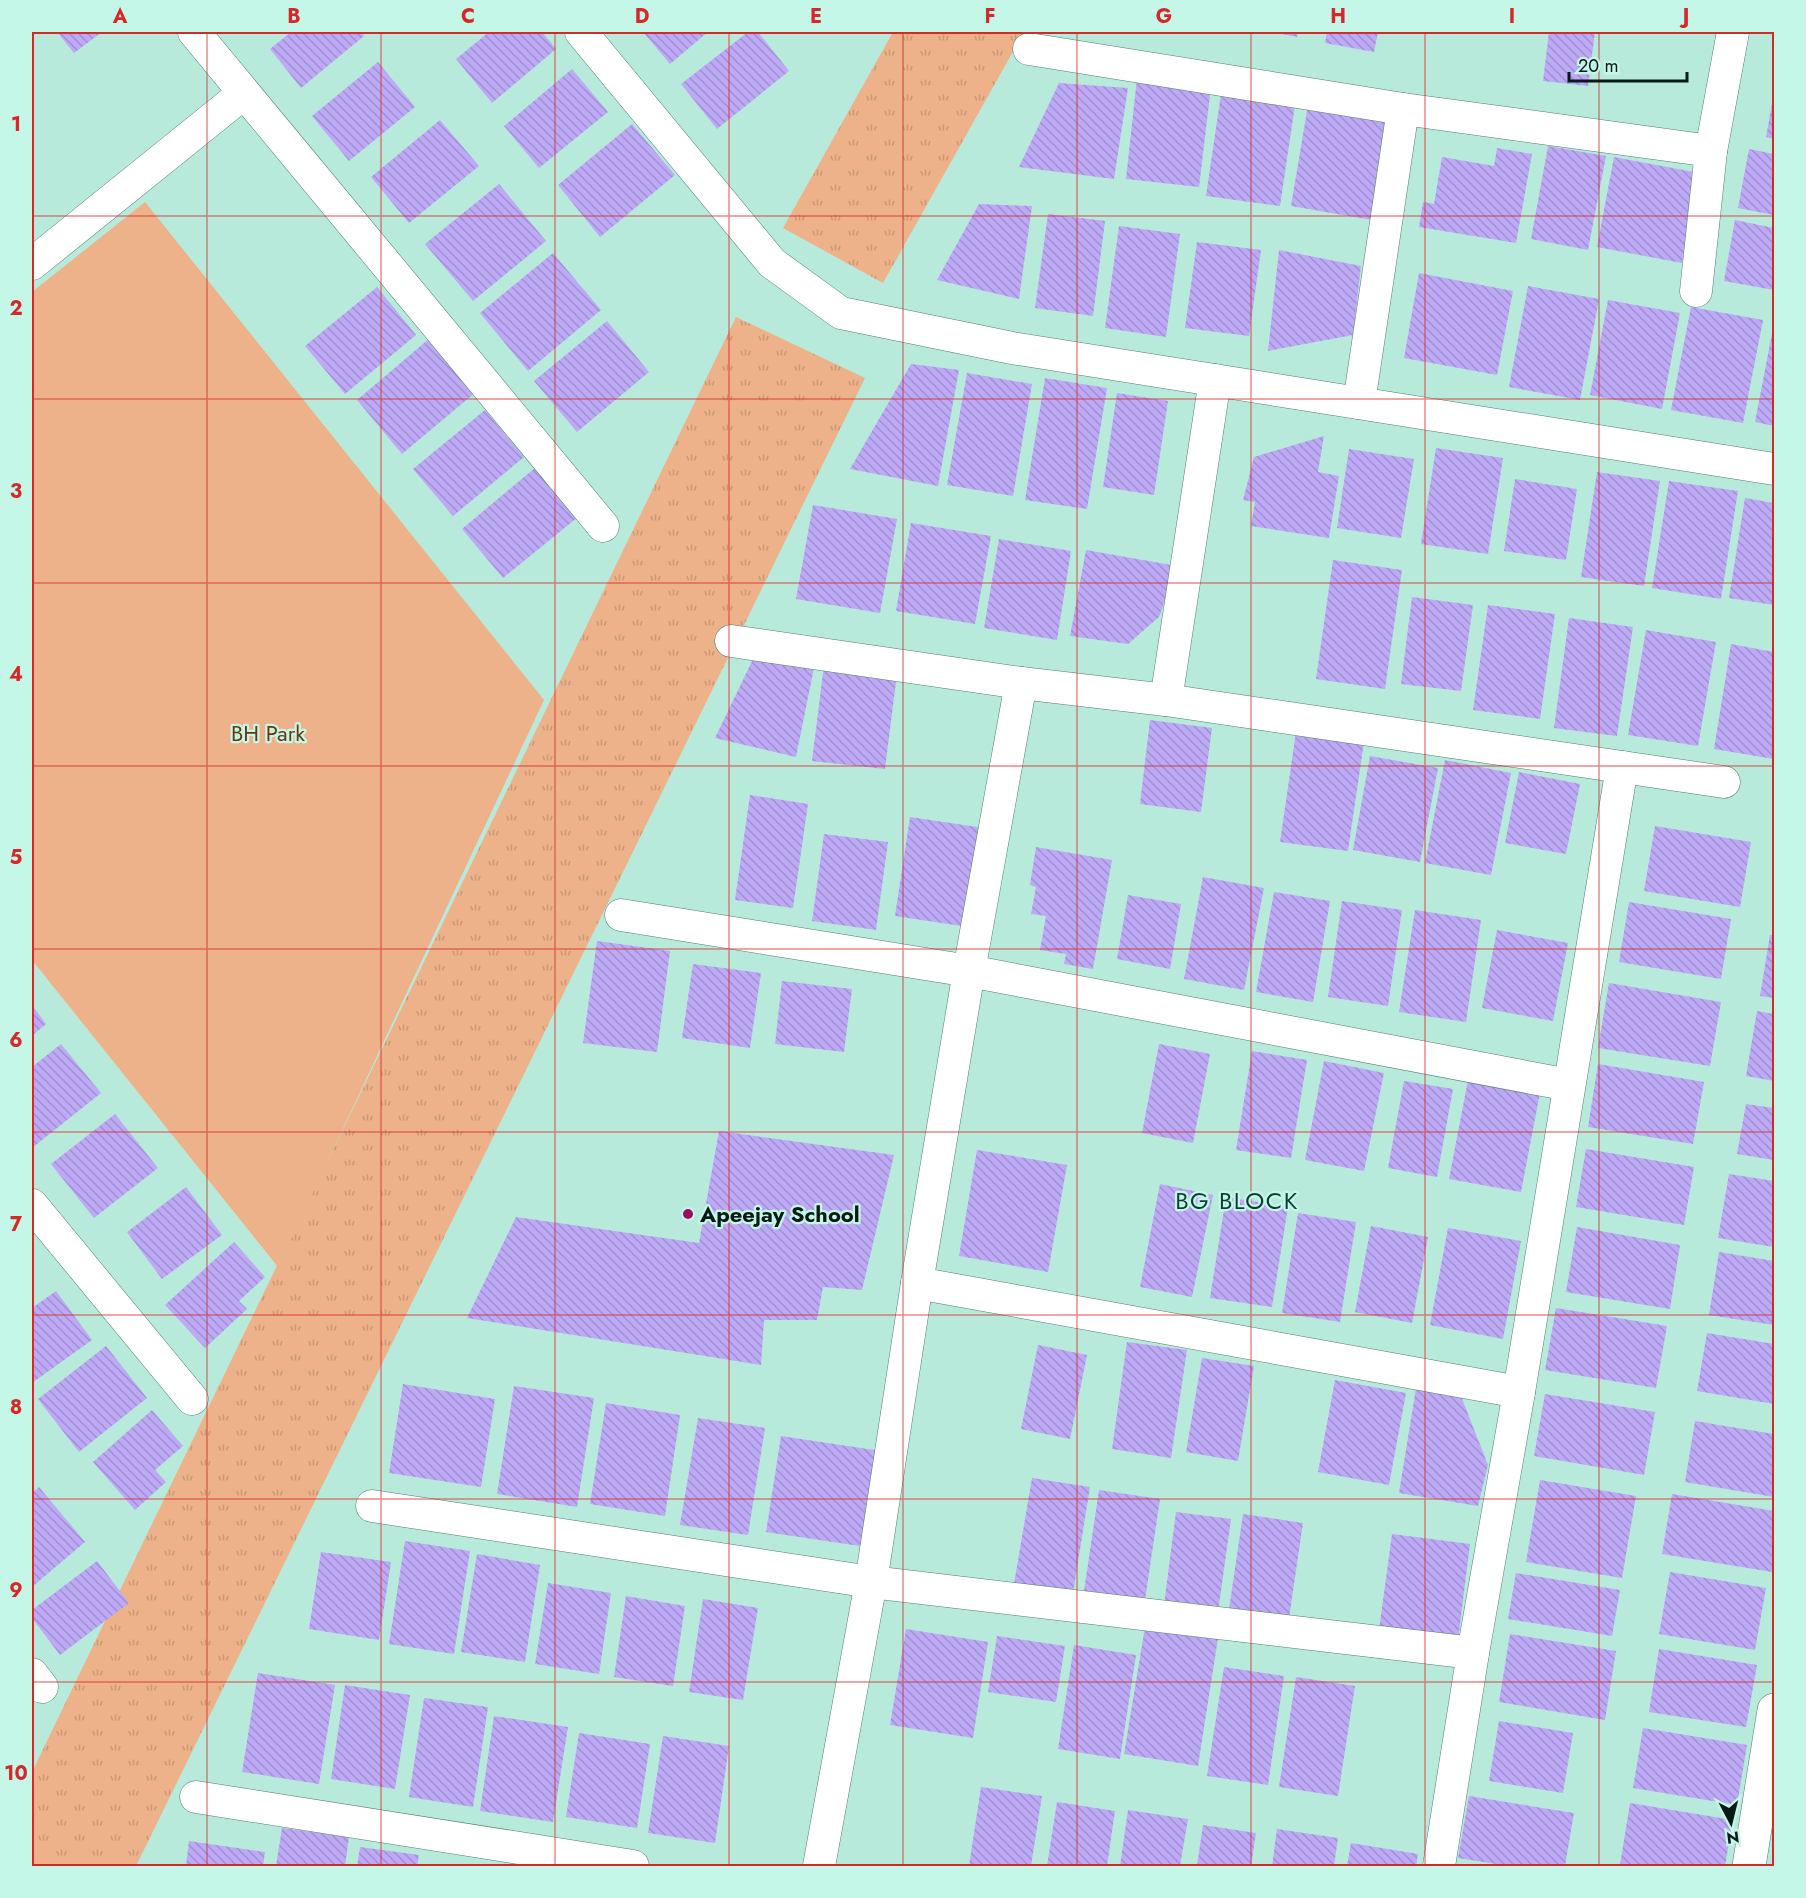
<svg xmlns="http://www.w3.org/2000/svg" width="1806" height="1898" viewBox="0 0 1806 1898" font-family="Jost,sans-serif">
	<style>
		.grass { fill: url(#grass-tufts) }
		.park { fill: #edb289 }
		.building { fill: url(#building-back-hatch) }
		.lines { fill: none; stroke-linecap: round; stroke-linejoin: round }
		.minor-casing { stroke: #507e72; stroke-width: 33 }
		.tertiary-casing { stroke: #507e72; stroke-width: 34 }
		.minor { stroke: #fff; stroke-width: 32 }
		.tertiary { stroke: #fff; stroke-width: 33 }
		.grid { fill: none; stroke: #d62828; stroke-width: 1.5; stroke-opacity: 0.55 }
		.poi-dot { fill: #9c0d5b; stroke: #c5f7e8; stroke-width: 2 }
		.labels { text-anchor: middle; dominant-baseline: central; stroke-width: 4.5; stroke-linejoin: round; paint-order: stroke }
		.park-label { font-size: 22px; fill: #65360f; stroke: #c5f7e8 }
		.poi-label { font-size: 22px; font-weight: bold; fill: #071a15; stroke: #c5f7e8; text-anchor: start }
		.neighbourhood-label { font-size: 24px; letter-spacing: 1.5px; fill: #0d3e34; stroke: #c5f7e8 }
		.neatline { fill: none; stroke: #d62828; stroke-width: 2 }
		.grid-label { font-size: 20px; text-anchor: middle; font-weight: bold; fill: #d62828 }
	</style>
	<defs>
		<pattern id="grass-tufts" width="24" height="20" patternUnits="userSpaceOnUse" patternTransform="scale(1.5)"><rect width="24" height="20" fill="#edb289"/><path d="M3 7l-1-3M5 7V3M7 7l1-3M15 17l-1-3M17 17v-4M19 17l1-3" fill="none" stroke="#ca9875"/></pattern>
		<pattern id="building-back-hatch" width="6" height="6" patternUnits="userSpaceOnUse" patternTransform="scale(1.5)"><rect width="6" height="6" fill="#bda9f6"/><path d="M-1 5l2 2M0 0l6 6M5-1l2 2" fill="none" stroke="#a191d2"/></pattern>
	</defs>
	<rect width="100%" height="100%" fill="#b8eadb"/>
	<g class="grass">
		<path d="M 893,32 L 1024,32 L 883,283 L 783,228 Z"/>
		<path d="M 736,317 L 865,378 L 136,1866 L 32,1866 L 32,1772 Z"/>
	</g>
	<path class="park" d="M 145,202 L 544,700 L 278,1267 L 32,960 L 32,292 Z"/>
	<g class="building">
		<path d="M 57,32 L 102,32 L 74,53 Z"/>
		<path d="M 291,32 L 361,32 L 364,36 L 301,88 L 270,49 Z"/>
		<path d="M 489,32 L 542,32 L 556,49 L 492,103 L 456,59 Z"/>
		<path d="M 643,32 L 708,32 L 670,64 Z"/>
		<path d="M 748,32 L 758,32 L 789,71 L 717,129 L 681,84 Z"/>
		<path d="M 1272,32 L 1298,32 L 1297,37 Z"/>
		<path d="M 1327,32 L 1378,32 L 1374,52 L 1325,43 Z"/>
		<path d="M 1549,32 L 1595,32 L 1588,86 L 1543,81 Z"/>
		<path d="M 378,62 L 415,107 L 349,161 L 312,116 Z"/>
		<path d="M 572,69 L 608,112 L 539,168 L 504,126 Z"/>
		<path d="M 1137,78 L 1211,87 L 1199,187 L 1126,179 Z"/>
		<path d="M 1059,83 L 1128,88 L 1114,179 L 1019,167 Z"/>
		<path d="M 1221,94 L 1295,105 L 1280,206 L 1206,196 Z"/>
		<path d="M 1773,98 L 1774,98 L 1774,139 L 1766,137 Z"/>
		<path d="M 1308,105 L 1389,119 L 1372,220 L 1291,206 Z"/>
		<path d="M 440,120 L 479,166 L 409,223 L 371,177 Z"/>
		<path d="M 632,124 L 675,175 L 600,237 L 558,185 Z"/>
		<path d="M 1548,146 L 1606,156 L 1588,250 L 1531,239 Z"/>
		<path d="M 1497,148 L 1532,154 L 1516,243 L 1419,227 L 1423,202 L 1434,204 L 1442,157 L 1494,166 Z"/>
		<path d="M 1749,149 L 1774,154 L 1774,215 L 1738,208 Z"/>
		<path d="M 1614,157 L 1699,173 L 1682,263 L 1597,247 Z"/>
		<path d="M 499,184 L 546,241 L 473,301 L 425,244 Z"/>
		<path d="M 979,204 L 1032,206 L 1019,299 L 937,280 Z"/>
		<path d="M 1048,214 L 1105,221 L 1093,316 L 1035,308 Z"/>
		<path d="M 1735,220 L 1774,228 L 1774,290 L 1724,281 Z"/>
		<path d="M 1119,226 L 1180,234 L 1166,337 L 1105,328 Z"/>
		<path d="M 1197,242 L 1261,250 L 1249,336 L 1185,328 Z"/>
		<path d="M 1279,250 L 1361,266 L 1353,335 L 1268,351 Z"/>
		<path d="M 553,253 L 601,310 L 528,371 L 480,313 Z"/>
		<path d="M 1419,273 L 1513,291 L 1497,375 L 1404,358 Z"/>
		<path d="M 1528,286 L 1599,299 L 1580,400 L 1509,387 Z"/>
		<path d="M 377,287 L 416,335 L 345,394 L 305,346 Z"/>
		<path d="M 1608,300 L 1680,313 L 1662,409 L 1590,395 Z"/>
		<path d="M 1691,307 L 1763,320 L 1743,423 L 1671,410 Z"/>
		<path d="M 607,321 L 649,372 L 577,432 L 534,381 Z"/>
		<path d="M 1773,328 L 1774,329 L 1774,426 L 1755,422 Z"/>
		<path d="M 430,338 L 476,392 L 402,454 L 357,400 Z"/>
		<path d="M 911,364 L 959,370 L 938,486 L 850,469 Z"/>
		<path d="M 967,373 L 1032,384 L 1013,496 L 947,485 Z"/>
		<path d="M 1045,378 L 1107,388 L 1087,509 L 1025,500 Z"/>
		<path d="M 1117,393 L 1168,401 L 1154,495 L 1103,487 Z"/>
		<path d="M 485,410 L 524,457 L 453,516 L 413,469 Z"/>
		<path d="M 1324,436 L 1318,472 L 1339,476 L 1329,538 L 1251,526 L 1255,502 L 1243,500 L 1254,457 Z"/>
		<path d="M 1436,448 L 1503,458 L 1488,554 L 1421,544 Z"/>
		<path d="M 1349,449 L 1414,459 L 1401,538 L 1337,528 Z"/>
		<path d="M 536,467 L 578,517 L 503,578 L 462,529 Z"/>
		<path d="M 1597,472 L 1660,481 L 1644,586 L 1581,577 Z"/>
		<path d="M 1515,479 L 1577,489 L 1566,560 L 1504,551 Z"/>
		<path d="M 1669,481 L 1738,491 L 1721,599 L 1652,588 Z"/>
		<path d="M 1745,498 L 1774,503 L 1774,605 L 1729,598 Z"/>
		<path d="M 813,505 L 897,519 L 880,613 L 796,599 Z"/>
		<path d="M 911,523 L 991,536 L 975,624 L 896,611 Z"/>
		<path d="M 999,539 L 1071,551 L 1057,640 L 984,628 Z"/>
		<path d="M 1086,550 L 1177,566 L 1159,617 L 1128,644 L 1070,636 Z"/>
		<path d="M 1333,560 L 1402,570 L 1385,689 L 1316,679 Z"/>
		<path d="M 1412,597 L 1473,605 L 1461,691 L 1401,684 Z"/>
		<path d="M 1488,605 L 1555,614 L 1540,719 L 1473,710 Z"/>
		<path d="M 1569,618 L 1633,627 L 1617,736 L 1554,728 Z"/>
		<path d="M 1646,630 L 1716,642 L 1698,746 L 1628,735 Z"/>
		<path d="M 1731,644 L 1774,652 L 1774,759 L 1714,749 Z"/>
		<path d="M 755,655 L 815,663 L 796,757 L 715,738 Z"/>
		<path d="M 824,665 L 897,674 L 885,769 L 812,761 Z"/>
		<path d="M 1150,720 L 1212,728 L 1201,812 L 1140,804 Z"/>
		<path d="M 1296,732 L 1364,742 L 1348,851 L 1280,842 Z"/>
		<path d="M 1370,756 L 1438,768 L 1420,862 L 1353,850 Z"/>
		<path d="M 1445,760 L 1511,773 L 1491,875 L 1425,863 Z"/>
		<path d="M 1519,772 L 1580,784 L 1566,854 L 1505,843 Z"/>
		<path d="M 750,795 L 808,804 L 793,908 L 735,900 Z"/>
		<path d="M 910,817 L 984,828 L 968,927 L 895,916 Z"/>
		<path d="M 1655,826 L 1751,842 L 1740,907 L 1644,891 Z"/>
		<path d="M 824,834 L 888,842 L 876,930 L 812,921 Z"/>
		<path d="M 1036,847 L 1112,860 L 1093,969 L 1064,964 L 1066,954 L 1040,950 L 1046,916 L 1031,914 L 1036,887 L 1030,885 Z"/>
		<path d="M 1203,877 L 1264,888 L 1244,990 L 1184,979 Z"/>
		<path d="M 1274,892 L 1330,901 L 1313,1002 L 1256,992 Z"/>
		<path d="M 1128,895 L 1181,904 L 1170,969 L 1117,959 Z"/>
		<path d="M 1342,901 L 1402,910 L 1388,1006 L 1328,997 Z"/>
		<path d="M 1629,902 L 1731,919 L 1721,979 L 1619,962 Z"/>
		<path d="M 1415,910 L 1481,920 L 1466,1022 L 1399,1012 Z"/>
		<path d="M 1497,930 L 1568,943 L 1553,1021 L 1482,1008 Z"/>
		<path d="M 1770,935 L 1774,936 L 1774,998 L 1760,996 Z"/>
		<path d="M 597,941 L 670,951 L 657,1052 L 583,1043 Z"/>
		<path d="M 693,964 L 761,973 L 750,1048 L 682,1038 Z"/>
		<path d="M 782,981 L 852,989 L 844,1052 L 775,1044 Z"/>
		<path d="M 1609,983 L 1721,1002 L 1710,1066 L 1598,1048 Z"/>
		<path d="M 32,1005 L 46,1024 L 32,1036 Z"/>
		<path d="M 1757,1011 L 1774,1014 L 1774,1081 L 1746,1076 Z"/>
		<path d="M 61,1044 L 101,1093 L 32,1148 L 32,1067 Z"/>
		<path d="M 1159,1044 L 1210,1054 L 1193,1143 L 1142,1133 Z"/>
		<path d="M 1252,1051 L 1307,1060 L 1291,1158 L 1236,1150 Z"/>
		<path d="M 1324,1061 L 1384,1073 L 1364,1171 L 1305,1160 Z"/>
		<path d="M 1598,1064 L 1704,1082 L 1693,1144 L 1588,1127 Z"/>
		<path d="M 1468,1080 L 1540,1093 L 1521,1192 L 1449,1179 Z"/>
		<path d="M 1404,1081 L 1453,1089 L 1437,1177 L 1388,1168 Z"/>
		<path d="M 1746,1104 L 1774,1108 L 1774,1160 L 1737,1154 Z"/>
		<path d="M 115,1114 L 158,1168 L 94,1218 L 51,1164 Z"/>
		<path d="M 719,1131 L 894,1155 L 862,1290 L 823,1287 L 817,1320 L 764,1320 L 761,1365 L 467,1318 L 516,1217 L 699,1243 Z"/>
		<path d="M 1586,1149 L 1694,1167 L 1684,1225 L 1576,1207 Z"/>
		<path d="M 977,1150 L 1067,1165 L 1048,1272 L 959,1256 Z"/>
		<path d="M 1729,1174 L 1774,1181 L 1774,1247 L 1718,1238 Z"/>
		<path d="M 1160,1184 L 1213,1195 L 1192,1297 L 1140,1287 Z"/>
		<path d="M 186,1187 L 222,1235 L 162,1279 L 127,1232 Z"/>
		<path d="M 1226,1197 L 1288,1207 L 1272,1307 L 1210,1298 Z"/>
		<path d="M 1298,1213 L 1356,1222 L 1340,1322 L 1282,1313 Z"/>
		<path d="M 1371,1226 L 1428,1237 L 1412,1323 L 1355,1312 Z"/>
		<path d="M 1577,1227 L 1680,1245 L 1670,1309 L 1566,1292 Z"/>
		<path d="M 1448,1228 L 1521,1241 L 1503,1339 L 1430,1325 Z"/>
		<path d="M 234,1242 L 265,1277 L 239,1301 L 247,1309 L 205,1348 L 165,1305 Z"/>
		<path d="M 1719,1252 L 1774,1261 L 1774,1325 L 1709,1315 Z"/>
		<path d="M 56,1291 L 92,1340 L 32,1383 L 32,1308 Z"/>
		<path d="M 1556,1308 L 1667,1326 L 1656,1388 L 1545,1370 Z"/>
		<path d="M 1707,1333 L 1774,1344 L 1774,1404 L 1697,1391 Z"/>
		<path d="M 1127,1342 L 1187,1350 L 1171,1458 L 1112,1449 Z"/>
		<path d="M 1038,1345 L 1087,1355 L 1070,1439 L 1021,1429 Z"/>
		<path d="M 106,1346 L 147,1398 L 79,1452 L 38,1399 Z"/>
		<path d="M 1202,1358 L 1254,1366 L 1238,1461 L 1186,1452 Z"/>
		<path d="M 1335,1380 L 1406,1393 L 1389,1485 L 1318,1472 Z"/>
		<path d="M 1417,1382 L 1459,1391 L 1488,1465 L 1478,1506 L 1399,1493 Z"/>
		<path d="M 403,1384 L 495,1399 L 481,1487 L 389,1473 Z"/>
		<path d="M 514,1386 L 594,1398 L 577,1507 L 497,1494 Z"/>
		<path d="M 1545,1394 L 1655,1412 L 1644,1475 L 1534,1456 Z"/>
		<path d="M 606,1403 L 680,1415 L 665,1516 L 590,1504 Z"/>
		<path d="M 152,1410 L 183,1446 L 155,1470 L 166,1482 L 135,1510 L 93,1462 Z"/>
		<path d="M 698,1418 L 765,1428 L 748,1535 L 680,1525 Z"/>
		<path d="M 1695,1421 L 1774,1434 L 1774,1497 L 1685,1482 Z"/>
		<path d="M 781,1436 L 881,1451 L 866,1547 L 766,1532 Z"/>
		<path d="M 1032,1478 L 1090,1487 L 1073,1593 L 1014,1584 Z"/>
		<path d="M 1540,1480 L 1636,1496 L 1622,1578 L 1526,1562 Z"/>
		<path d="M 39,1487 L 85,1542 L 32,1587 L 32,1493 Z"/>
		<path d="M 1099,1490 L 1160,1499 L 1145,1600 L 1084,1591 Z"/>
		<path d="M 1672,1494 L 1774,1511 L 1774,1554 L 1772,1572 L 1662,1554 Z"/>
		<path d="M 1176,1512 L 1231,1519 L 1218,1612 L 1164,1605 Z"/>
		<path d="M 1243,1514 L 1303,1523 L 1288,1625 L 1228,1616 Z"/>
		<path d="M 1392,1534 L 1470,1544 L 1458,1640 L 1379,1630 Z"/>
		<path d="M 405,1541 L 470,1551 L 454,1654 L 389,1644 Z"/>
		<path d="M 321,1552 L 391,1562 L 379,1640 L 309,1629 Z"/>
		<path d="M 477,1554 L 540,1565 L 525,1662 L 461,1652 Z"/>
		<path d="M 97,1561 L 129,1603 L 60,1655 L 32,1618 L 32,1610 Z"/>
		<path d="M 1670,1572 L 1766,1588 L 1755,1650 L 1659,1634 Z"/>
		<path d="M 1516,1573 L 1620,1590 L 1612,1636 L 1508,1619 Z"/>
		<path d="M 548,1583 L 611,1593 L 599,1674 L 535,1664 Z"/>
		<path d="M 626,1596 L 685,1606 L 673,1686 L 614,1677 Z"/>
		<path d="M 703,1599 L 758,1608 L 743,1700 L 689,1692 Z"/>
		<path d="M 1146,1621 L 1219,1632 L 1198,1766 L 1124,1754 Z"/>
		<path d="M 906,1629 L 988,1642 L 973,1738 L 890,1725 Z"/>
		<path d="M 1510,1634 L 1616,1651 L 1605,1720 L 1499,1702 Z"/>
		<path d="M 997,1636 L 1065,1646 L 1056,1702 L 988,1692 Z"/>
		<path d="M 1074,1645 L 1136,1655 L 1120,1759 L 1058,1749 Z"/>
		<path d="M 1659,1649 L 1757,1665 L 1746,1727 L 1649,1712 Z"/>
		<path d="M 1224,1667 L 1284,1676 L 1268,1785 L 1207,1776 Z"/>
		<path d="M 258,1673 L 335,1685 L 319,1784 L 242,1772 Z"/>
		<path d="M 1296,1677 L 1355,1686 L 1338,1796 L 1279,1787 Z"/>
		<path d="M 345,1685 L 410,1695 L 395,1789 L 331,1779 Z"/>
		<path d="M 424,1698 L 488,1707 L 473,1807 L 409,1797 Z"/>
		<path d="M 494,1716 L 568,1727 L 553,1822 L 480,1811 Z"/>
		<path d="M 1499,1721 L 1573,1733 L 1563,1793 L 1489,1781 Z"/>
		<path d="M 1643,1728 L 1747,1745 L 1737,1805 L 1633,1788 Z"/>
		<path d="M 579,1733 L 650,1744 L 637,1828 L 566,1817 Z"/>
		<path d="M 663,1736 L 729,1746 L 715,1843 L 648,1833 Z"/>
		<path d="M 981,1787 L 1042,1796 L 1031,1866 L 969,1866 Z"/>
		<path d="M 1469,1796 L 1574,1813 L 1565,1866 L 1509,1866 L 1458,1858 Z"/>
		<path d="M 1057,1802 L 1115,1811 L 1107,1866 L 1047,1866 Z"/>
		<path d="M 1630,1803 L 1733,1820 L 1725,1866 L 1630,1866 L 1620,1865 Z"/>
		<path d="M 1128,1810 L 1188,1819 L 1180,1866 L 1120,1866 Z"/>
		<path d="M 1203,1825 L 1256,1833 L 1251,1866 L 1197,1866 Z"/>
		<path d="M 282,1828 L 349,1837 L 345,1866 L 276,1866 Z"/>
		<path d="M 1277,1829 L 1338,1838 L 1334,1866 L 1272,1866 Z"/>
		<path d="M 189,1841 L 265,1852 L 263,1866 L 186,1866 Z"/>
		<path d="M 1351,1843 L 1418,1854 L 1416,1866 L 1347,1866 Z"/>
		<path d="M 360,1847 L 419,1855 L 417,1866 L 357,1866 Z"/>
	</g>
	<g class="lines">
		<defs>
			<g id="minor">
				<path d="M 194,32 L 603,526"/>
				<path d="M 581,32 L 772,263 L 841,313 L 1012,348 L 1774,469"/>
				<path d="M 1029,49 L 1403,109 L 1711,151"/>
				<path d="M 32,264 L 244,93"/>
				<path d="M 1696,291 L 1711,151 L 1733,32"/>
				<path d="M 1359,403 L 1403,109"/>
				<path d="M 731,641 L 1021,683 L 1166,700 L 1724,782"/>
				<path d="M 1166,700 L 1215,380"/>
				<path d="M 621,915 L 969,971 L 1569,1085"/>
				<path d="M 32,1205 L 192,1399"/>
				<path d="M 917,1283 L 1519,1392"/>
				<path d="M 372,1506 L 871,1582 L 1473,1653"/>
				<path d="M 32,1674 L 42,1687"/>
				<path d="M 196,1797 L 633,1866"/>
				<path d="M 819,1866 L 871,1582 L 917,1283 L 969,971 L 1021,683"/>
				<path d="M 1439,1866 L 1473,1653 L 1519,1392 L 1622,767"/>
			</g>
			<path id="tertiary" d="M 1749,1866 L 1774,1710"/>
		</defs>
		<use href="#minor" class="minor-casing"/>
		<use href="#tertiary" class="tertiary-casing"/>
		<use href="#minor" class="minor"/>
		<use href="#tertiary" class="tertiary"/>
	</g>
	<path class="grid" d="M 207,32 L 207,1866M 381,32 L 381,1866M 555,32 L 555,1866M 729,32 L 729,1866M 903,32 L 903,1866M 1077,32 L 1077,1866M 1251,32 L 1251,1866M 1425,32 L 1425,1866M 1599,32 L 1599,1866M 32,216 L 1774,216M 32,399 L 1774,399M 32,583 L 1774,583M 32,766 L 1774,766M 32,949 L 1774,949M 32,1132 L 1774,1132M 32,1315 L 1774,1315M 32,1499 L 1774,1499M 32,1682 L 1774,1682"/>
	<circle class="poi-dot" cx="688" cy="1214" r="6"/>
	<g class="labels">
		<g class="park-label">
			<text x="268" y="733">BH Park</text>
		</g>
		<g class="poi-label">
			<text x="700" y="1214">Apeejay School</text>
		</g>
		<g class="neighbourhood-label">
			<text x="1237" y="1200">BG BLOCK</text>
		</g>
	</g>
	<rect width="1806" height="1898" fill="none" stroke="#c5f7e8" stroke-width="66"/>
	<g transform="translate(1731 1823) rotate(173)" stroke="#c5f7e8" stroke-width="4.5" paint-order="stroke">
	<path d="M0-4.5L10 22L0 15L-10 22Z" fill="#071a15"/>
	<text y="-9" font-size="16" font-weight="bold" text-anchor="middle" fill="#071a15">N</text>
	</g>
	<path d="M1569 72v9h118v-9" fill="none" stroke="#071a15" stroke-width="3"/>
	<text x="1578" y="72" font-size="18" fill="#071a15" stroke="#c5f7e8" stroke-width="4.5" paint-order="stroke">20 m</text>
	<rect x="33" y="33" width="1740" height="1832" class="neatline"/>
	<g class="grid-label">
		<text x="120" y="23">A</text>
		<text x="294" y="23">B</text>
		<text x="468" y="23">C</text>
		<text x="642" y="23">D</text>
		<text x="816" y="23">E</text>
		<text x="990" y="23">F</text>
		<text x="1164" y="23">G</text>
		<text x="1338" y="23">H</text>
		<text x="1512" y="23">I</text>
		<text x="1686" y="23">J</text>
		<text x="16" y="131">1</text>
		<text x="16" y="315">2</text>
		<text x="16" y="498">3</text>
		<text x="16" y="681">4</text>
		<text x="16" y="864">5</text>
		<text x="16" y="1047">6</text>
		<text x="16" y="1231">7</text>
		<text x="16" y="1414">8</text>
		<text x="16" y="1597">9</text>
		<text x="16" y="1780">10</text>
	</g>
</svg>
